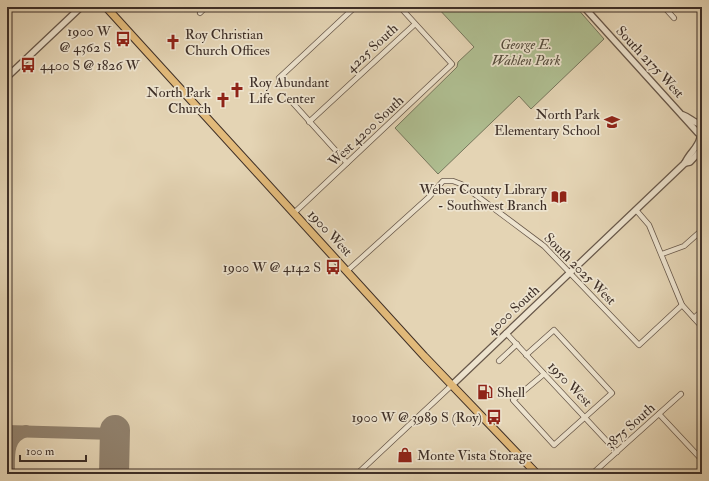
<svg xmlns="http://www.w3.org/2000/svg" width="709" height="481" viewBox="0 0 709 481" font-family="'IM FELL Double Pica',serif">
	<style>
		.green { fill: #afbe91; stroke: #76765c }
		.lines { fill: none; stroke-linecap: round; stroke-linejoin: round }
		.taxiway { stroke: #91826e; stroke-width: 12 }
		.runway { stroke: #91826e; stroke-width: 30 }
		.minor-casing { stroke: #68584a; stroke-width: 6 }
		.tertiary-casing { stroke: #68584a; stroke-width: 8 }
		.primary-casing { stroke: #3e2f27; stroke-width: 9 }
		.minor { stroke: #ede3ce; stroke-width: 4.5 }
		.tertiary { stroke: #ede3ce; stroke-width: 5.5 }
		.primary { stroke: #e2ba7a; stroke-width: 7 }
		.labels { text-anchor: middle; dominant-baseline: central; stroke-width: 3.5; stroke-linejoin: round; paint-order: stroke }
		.poi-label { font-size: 14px; fill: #3e2f27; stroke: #ede3ce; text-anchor: end }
		.park-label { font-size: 14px; font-style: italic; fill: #554c3c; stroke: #ede3ce }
		.street-label { font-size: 14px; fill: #3e2f27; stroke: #ede3ce }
	</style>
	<rect width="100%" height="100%" fill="#e4d4b4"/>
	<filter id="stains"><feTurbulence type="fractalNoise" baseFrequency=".005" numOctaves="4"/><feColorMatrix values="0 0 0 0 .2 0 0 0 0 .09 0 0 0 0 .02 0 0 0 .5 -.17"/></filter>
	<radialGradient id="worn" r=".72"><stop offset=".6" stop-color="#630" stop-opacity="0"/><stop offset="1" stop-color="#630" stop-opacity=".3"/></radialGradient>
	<path class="green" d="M 437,7 L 576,7 L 604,39 L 531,109 L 519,96 L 438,174 L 395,128 L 457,67 L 458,62 L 474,47 Z"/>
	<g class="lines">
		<g class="taxiway">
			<path d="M 7,431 L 115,434"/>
			<path d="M 9,474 C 9,457 6,437 26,431"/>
		</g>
		<path class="runway" d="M 114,474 L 115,430"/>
		<defs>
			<g id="minor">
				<path d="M 664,7 L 674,18"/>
				<path d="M 200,13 L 206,7"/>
				<path d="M 279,78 L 355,7"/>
				<path d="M 292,102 L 347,163"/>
				<path d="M 309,122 L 415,24"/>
				<path d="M 636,210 L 649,225 L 682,305 L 702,327"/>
				<path d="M 294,213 L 452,64 L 400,7"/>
				<path d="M 662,254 L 684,246 L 702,230"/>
				<path d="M 347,271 L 429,197 L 443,181 L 453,181 L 461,184 L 544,246 L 639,345 L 682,305"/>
				<path d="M 694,318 L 702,311"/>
				<path d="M 506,333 L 617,452"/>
				<path d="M 526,355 L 554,330 L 612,393 L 554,445 L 513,400 L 544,374"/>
				<path d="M 499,361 L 517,344"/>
				<path d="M 659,414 L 702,460"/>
				<path d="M 357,474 L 452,385"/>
				<path d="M 592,474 L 681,394"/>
				<path d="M 699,474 L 702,471"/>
			</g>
			<g id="tertiary">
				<path d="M 584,7 L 698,133"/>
				<path d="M 7,77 L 81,7"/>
				<path d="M 683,115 C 690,117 694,124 702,124"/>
				<path d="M 685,163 L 690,162 L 702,149"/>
				<path d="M 452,385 L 685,163 C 689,153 698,148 700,138"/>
			</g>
			<path id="primary" d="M 106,7 L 424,356 L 537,474"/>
		</defs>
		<use href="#minor" class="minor-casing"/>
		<use href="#tertiary" class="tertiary-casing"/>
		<use href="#primary" class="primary-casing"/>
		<use href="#minor" class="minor"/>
		<use href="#tertiary" class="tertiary"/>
		<use href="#primary" class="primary"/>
	</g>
	<defs>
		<symbol id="bus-bare" viewBox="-9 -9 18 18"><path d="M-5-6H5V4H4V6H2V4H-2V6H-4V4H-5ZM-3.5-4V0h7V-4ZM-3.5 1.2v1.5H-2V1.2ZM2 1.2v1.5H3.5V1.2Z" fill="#8f2418" stroke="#ede3ce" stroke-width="2.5" paint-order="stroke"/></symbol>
		<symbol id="church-bare" viewBox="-9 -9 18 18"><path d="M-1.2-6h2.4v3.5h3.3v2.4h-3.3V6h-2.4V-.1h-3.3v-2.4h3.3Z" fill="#8f2418" stroke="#ede3ce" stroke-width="2.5" paint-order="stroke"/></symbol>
		<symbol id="school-bare" viewBox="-9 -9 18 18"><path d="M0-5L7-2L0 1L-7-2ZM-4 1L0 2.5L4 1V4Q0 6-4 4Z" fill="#8f2418" stroke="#ede3ce" stroke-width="2.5" paint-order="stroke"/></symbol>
		<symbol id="library-bare" viewBox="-9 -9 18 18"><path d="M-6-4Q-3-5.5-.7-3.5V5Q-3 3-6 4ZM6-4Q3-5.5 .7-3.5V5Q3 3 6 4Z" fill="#8f2418" stroke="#ede3ce" stroke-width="2.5" paint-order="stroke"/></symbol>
		<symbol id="fuel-bare" viewBox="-9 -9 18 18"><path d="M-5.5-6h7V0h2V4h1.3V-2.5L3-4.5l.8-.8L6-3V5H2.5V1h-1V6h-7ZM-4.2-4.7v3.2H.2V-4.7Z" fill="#8f2418" stroke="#ede3ce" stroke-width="2.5" paint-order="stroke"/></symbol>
		<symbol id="shop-bare" viewBox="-9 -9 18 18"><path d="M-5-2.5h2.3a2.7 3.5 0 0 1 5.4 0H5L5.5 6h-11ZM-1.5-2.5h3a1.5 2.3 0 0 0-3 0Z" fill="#8f2418" stroke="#ede3ce" stroke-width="2.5" paint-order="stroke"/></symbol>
	</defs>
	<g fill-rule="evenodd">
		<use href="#bus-bare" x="112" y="28" width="22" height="22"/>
		<use href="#church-bare" x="162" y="31" width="22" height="22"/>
		<use href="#bus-bare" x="17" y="54" width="22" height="22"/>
		<use href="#church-bare" x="226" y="79" width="22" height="22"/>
		<use href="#church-bare" x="212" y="89" width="22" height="22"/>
		<use href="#school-bare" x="601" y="111" width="22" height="22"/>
		<use href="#library-bare" x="548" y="186" width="22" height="22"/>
		<use href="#bus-bare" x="322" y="256" width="22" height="22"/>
		<use href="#fuel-bare" x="474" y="381" width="22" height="22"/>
		<use href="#bus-bare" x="483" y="406" width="22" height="22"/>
		<use href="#shop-bare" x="394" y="444" width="22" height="22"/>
	</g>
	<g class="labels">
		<g class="poi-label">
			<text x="111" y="31">1900 W<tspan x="111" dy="16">@ 4362 S</tspan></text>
			<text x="185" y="34" text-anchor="start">Roy Christian<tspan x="185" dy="16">Church Offices</tspan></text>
			<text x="40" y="65" text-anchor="start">4400 S @ 1826 W</text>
			<text x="249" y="82" text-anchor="start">Roy Abundant<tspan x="249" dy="16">Life Center</tspan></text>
			<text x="211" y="92">North Park<tspan x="211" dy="16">Church</tspan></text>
			<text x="600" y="114">North Park<tspan x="600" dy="16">Elementary School</tspan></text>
			<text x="547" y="189">Weber County Library<tspan x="547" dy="16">- Southwest Branch</tspan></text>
			<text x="321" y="267">1900 W @ 4142 S</text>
			<text x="497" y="392" text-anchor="start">Shell</text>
			<text x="482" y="417">1900 W @ 3989 S (Roy)</text>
			<text x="417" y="455" text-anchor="start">Monte Vista Storage</text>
		</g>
		<g class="park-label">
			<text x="526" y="44">George E.<tspan x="526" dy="16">Wahlen Park</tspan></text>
		</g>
		<g class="street-label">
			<text transform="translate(372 48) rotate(-43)">4225 South</text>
			<text transform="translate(650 62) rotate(47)">South 2175 West</text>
			<text transform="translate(366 131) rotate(-43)">West 4200 South</text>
			<text transform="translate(330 233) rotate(47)">1900 West</text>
			<text transform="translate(580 269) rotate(45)">South 2025 West</text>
			<text transform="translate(513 310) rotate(-43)">4000 South</text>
			<text transform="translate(570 384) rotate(46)">1950 West</text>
			<text transform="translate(630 426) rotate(-42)">3875 South</text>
		</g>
	</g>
	<rect width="709" height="481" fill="none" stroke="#e4d4b4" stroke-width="24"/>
	<rect x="8" y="8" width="693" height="465" fill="none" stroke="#3e2f27" stroke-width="2"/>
	<rect x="12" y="12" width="685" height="457" fill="none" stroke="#3e2f27"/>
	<path d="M20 455v6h66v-6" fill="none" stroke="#3e2f27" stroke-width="2"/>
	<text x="26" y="455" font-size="12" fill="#3e2f27" stroke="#ede3ce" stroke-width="3" paint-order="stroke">100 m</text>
	<rect width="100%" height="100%" filter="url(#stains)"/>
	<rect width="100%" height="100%" fill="url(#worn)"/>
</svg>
